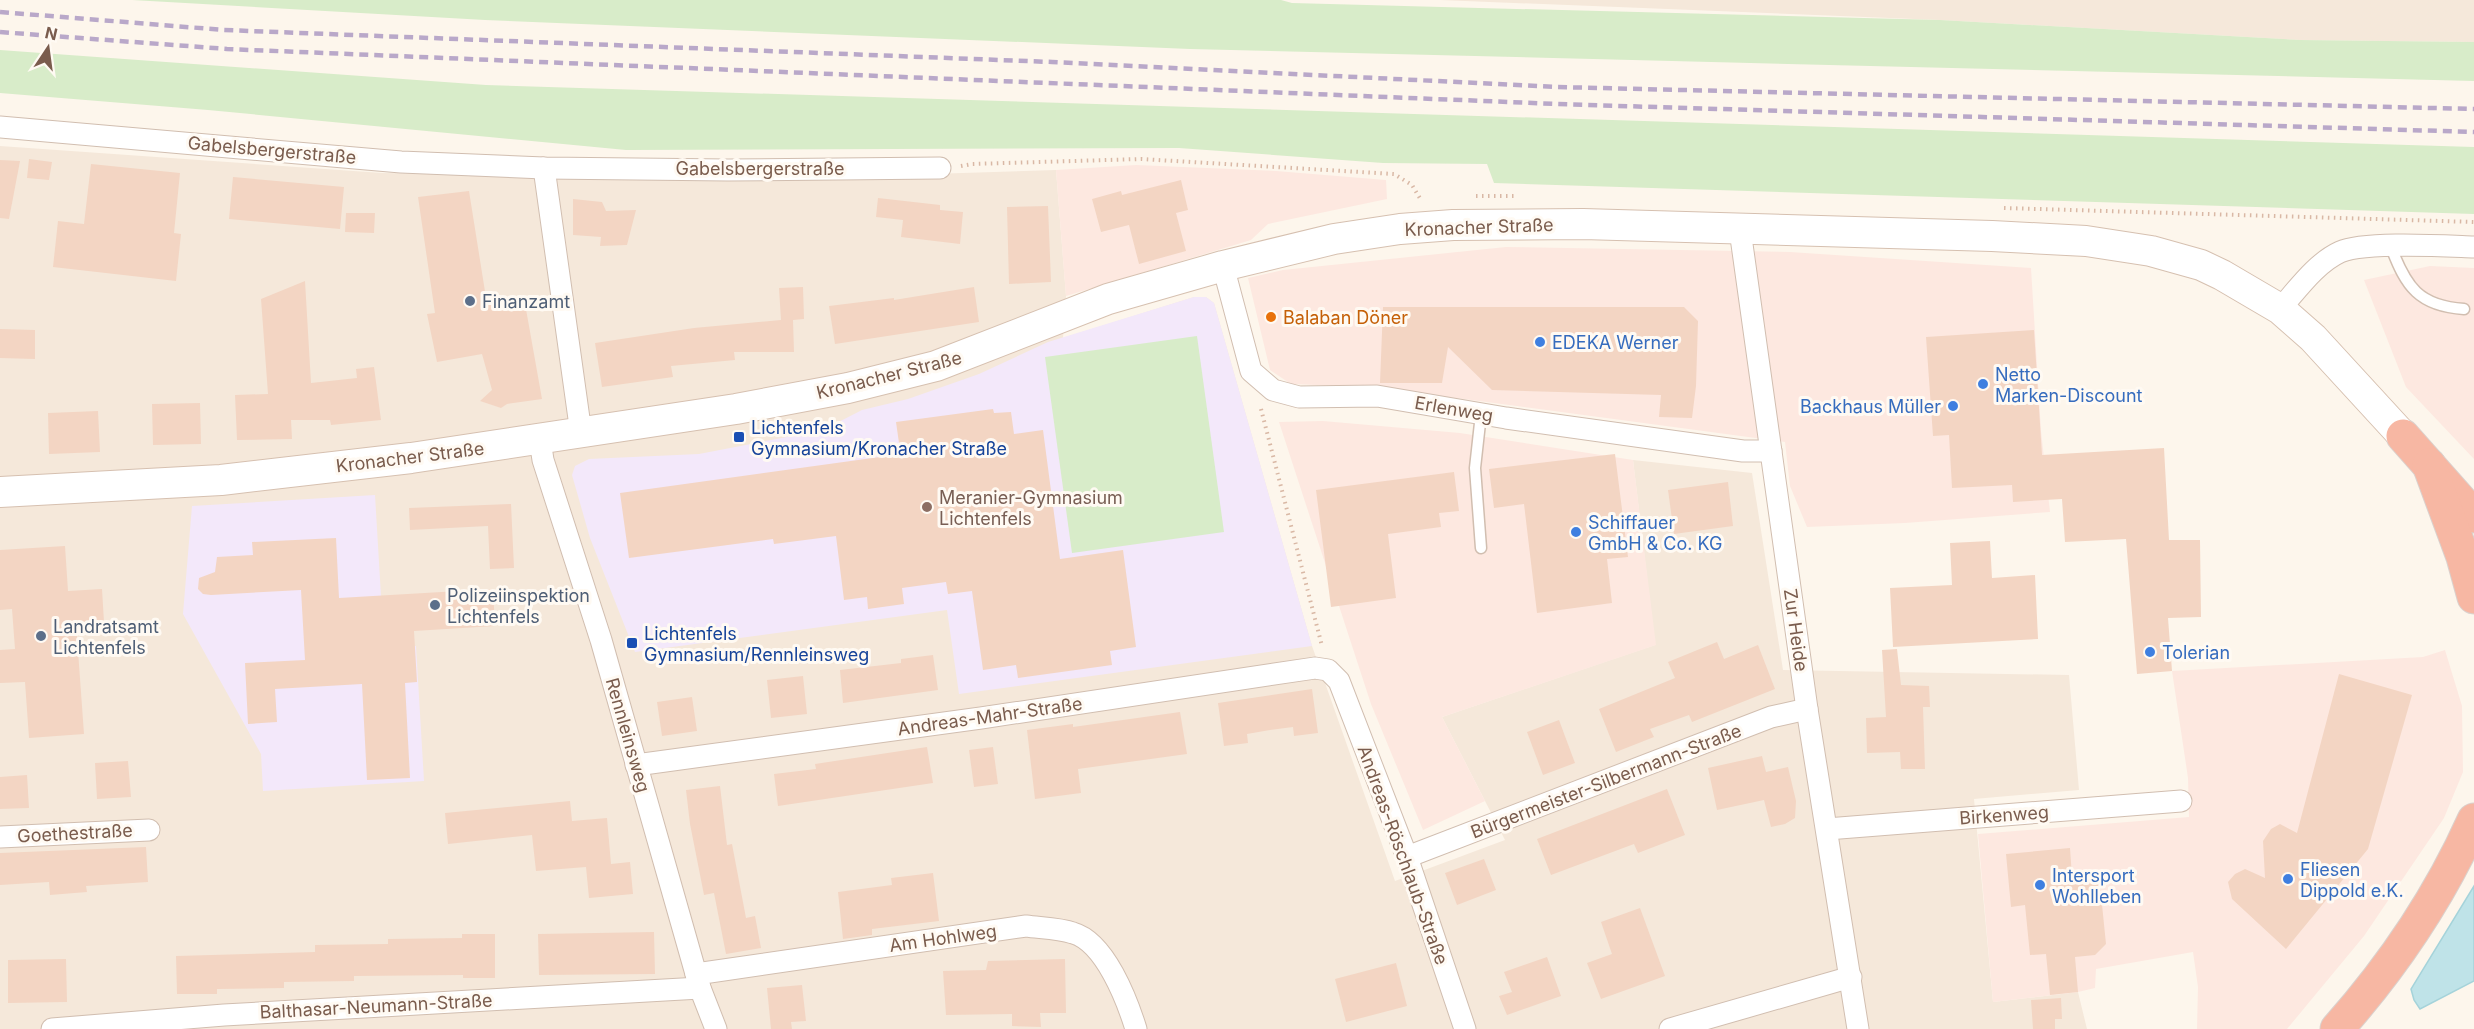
<svg xmlns="http://www.w3.org/2000/svg" width="2474" height="1029" viewBox="0 0 2474 1029" font-family="Inter,sans-serif">
	<style>
		.residential { fill: #f5e8da }
		.commercial { fill: #fde8e0 }
		.education { fill: #f3e8fa }
		.green { fill: #d8ecc9 }
		.water { fill: #bfe3e8; stroke: #a5d3da; stroke-width: 1.5 }
		.building { fill: #f3d5c3 }
		.lines { fill: none; stroke-linecap: round; stroke-linejoin: round }
		.lane-casing { stroke: #d1beb0; stroke-width: 13 }
		.street-casing { stroke: #d1beb0; stroke-width: 23 }
		.secondary-casing { stroke: #d6c0b0; stroke-width: 32 }
		.highway-casing { stroke: #dad1cd; stroke-width: 35 }
		.path { stroke: #d9b8a5; stroke-width: 4; stroke-dasharray: 1.5 4.5; stroke-linecap: butt }
		.lane { stroke: #fff; stroke-width: 10 }
		.street { stroke: #fff; stroke-width: 21 }
		.secondary { stroke: #fff; stroke-width: 30 }
		.highway { stroke: #f7b7a3; stroke-width: 33 }
		.rail { stroke: #b9a8c9; stroke-width: 4.5; stroke-dasharray: 9 6; stroke-linecap: butt }
		.service-dot { fill: #5c6f8a; stroke: #fffaf3; stroke-width: 2 }
		.food-dot { fill: #e8710a; stroke: #fffaf3; stroke-width: 2 }
		.shop-dot { fill: #3f7fe0; stroke: #fffaf3; stroke-width: 2 }
		.transit-dot { fill: #1a4fb4; stroke: #fffaf3; stroke-width: 2 }
		.education-dot { fill: #8d6e63; stroke: #fffaf3; stroke-width: 2 }
		.labels { text-anchor: middle; dominant-baseline: central; stroke-width: 6; stroke-linejoin: round; paint-order: stroke }
		.street-label { font-size: 18px; fill: #7a5c4d; stroke: #fffaf3 }
		.service-label { font-size: 18px; fill: #4e5e75; stroke: #fffaf3; text-anchor: start }
		.food-label { font-size: 18px; fill: #c56008; stroke: #fffaf3; text-anchor: start }
		.shop-label { font-size: 18px; fill: #366cbe; stroke: #fffaf3; text-anchor: start }
		.transit-label { font-size: 18px; fill: #164399; stroke: #fffaf3; text-anchor: start }
		.education-label { font-size: 18px; fill: #785e54; stroke: #fffaf3; text-anchor: start }
	</style>
	<rect width="100%" height="100%" fill="#fdf6ec"/>
	<g class="residential">
		<path d="M 1440,0 L 2474,0 L 2474,42 L 2300,40 L 1940,20 Z"/>
		<path d="M 0,146 L 382,173 L 635,176 L 867,176 L 1056,170 L 1066,296 L 1063,338 L 1194,297 L 1206,297 L 1214,303 L 1312,646 L 1395,881 L 1505,840 L 1442,717 L 1655,645 L 1633,460 L 1752,473 L 1783,670 L 2069,675 L 2079,790 L 1974,799 L 1993,1002 L 2078,992 L 2087,1029 L 0,1029 Z"/>
	</g>
	<g class="commercial">
		<path d="M 1136,165 L 1276,171 L 1386,180 L 1387,199 L 1268,224 L 1251,240 L 1066,296 L 1056,170 Z"/>
		<path d="M 1506,247 L 1790,252 L 2031,268 L 2041,431 L 2050,512 L 1905,523 L 1807,527 L 1790,486 L 1785,442 L 1464,399 L 1342,386 L 1291,384 L 1270,370 L 1248,278 L 1283,270 Z"/>
		<path d="M 2430,266 L 2474,268 L 2474,459 L 2406,387 L 2364,280 Z"/>
		<path d="M 1323,421 L 1460,433 L 1633,460 L 1656,645 L 1442,717 L 1485,801 L 1423,830 L 1371,704 L 1279,422 Z"/>
		<path d="M 2445,650 L 2462,706 L 2463,772 L 2444,818 L 2364,936 L 2287,1029 L 2197,1029 L 2198,987 L 2193,952 L 2096,969 L 2095,988 L 2078,992 L 1993,1002 L 1978,834 L 2189,817 L 2188,778 L 2172,671 L 2423,657 Z"/>
	</g>
	<g class="education">
		<path d="M 1194,297 L 1206,297 L 1214,303 L 1312,646 L 959,694 L 947,610 L 635,652 L 590,538 L 572,475 L 575,466 L 589,459 L 699,454 L 823,430 L 862,410 L 908,399 L 979,374 L 1048,342 Z"/>
		<path d="M 375,495 L 381,596 L 367,597 L 370,649 L 416,646 L 424,781 L 263,791 L 261,754 L 183,614 L 192,506 Z"/>
	</g>
	<g class="green">
		<path d="M 132,0 L 1281,0 L 1292,3 L 1940,20 L 2300,40 L 2474,42 L 2474,81 L 1190,49 L 485,20 Z"/>
		<path d="M 0,50 L 486,85 L 2474,147 L 2474,214 L 1494,183 L 1487,164 L 1383,163 L 1179,148 L 626,150 L 208,110 L 0,93 Z"/>
		<path d="M 1197,336 L 1224,532 L 1072,553 L 1045,357 Z"/>
	</g>
	<path class="water" d="M 2474,886 L 2474,981 L 2420,1009 L 2414,1000 L 2411,989 Z"/>
	<g class="building">
		<path d="M 29,159 L 52,162 L 49,180 L 27,178 Z"/>
		<path d="M 0,160 L 20,161 L 9,219 L 0,218 Z"/>
		<path d="M 91,164 L 180,173 L 174,233 L 181,234 L 176,281 L 53,267 L 58,221 L 84,224 Z"/>
		<path d="M 233,177 L 344,187 L 340,229 L 229,219 Z"/>
		<path d="M 1181,180 L 1188,210 L 1176,213 L 1186,251 L 1139,264 L 1129,225 L 1101,232 L 1092,199 L 1121,191 L 1122,195 Z"/>
		<path d="M 469,191 L 487,304 L 524,298 L 542,399 L 507,404 L 501,408 L 480,401 L 492,390 L 482,354 L 437,362 L 427,314 L 435,313 L 418,197 Z"/>
		<path d="M 878,198 L 940,205 L 940,210 L 963,212 L 960,244 L 901,237 L 903,220 L 876,217 Z"/>
		<path d="M 573,199 L 602,202 L 606,211 L 636,210 L 627,245 L 600,246 L 601,237 L 573,235 Z"/>
		<path d="M 1048,206 L 1051,282 L 1009,284 L 1007,207 Z"/>
		<path d="M 346,213 L 375,213 L 374,233 L 345,232 Z"/>
		<path d="M 305,281 L 311,383 L 357,378 L 356,369 L 374,367 L 381,420 L 331,425 L 330,420 L 291,420 L 292,439 L 237,440 L 235,395 L 268,394 L 261,299 Z"/>
		<path d="M 803,287 L 804,319 L 793,320 L 794,352 L 734,352 L 735,360 L 671,366 L 673,377 L 602,387 L 595,343 L 694,328 L 781,320 L 779,288 Z"/>
		<path d="M 974,287 L 979,322 L 835,344 L 829,306 L 894,298 L 894,300 Z"/>
		<path d="M 1383,307 L 1684,307 L 1698,321 L 1696,386 L 1692,418 L 1659,417 L 1661,395 L 1492,390 L 1448,347 L 1442,383 L 1380,383 Z"/>
		<path d="M 0,329 L 35,330 L 35,359 L 0,358 Z"/>
		<path d="M 2034,330 L 2042,455 L 2164,448 L 2169,540 L 2200,540 L 2201,617 L 2168,618 L 2172,671 L 2137,674 L 2126,539 L 2065,542 L 2062,499 L 2013,502 L 2012,485 L 1952,488 L 1949,435 L 1933,436 L 1926,337 Z"/>
		<path d="M 200,403 L 201,444 L 153,445 L 152,404 Z"/>
		<path d="M 993,409 L 994,413 L 1011,412 L 1014,434 L 1043,430 L 1060,559 L 1123,550 L 1136,647 L 1110,651 L 1112,665 L 1018,678 L 1016,665 L 983,670 L 972,591 L 948,594 L 946,582 L 902,588 L 904,604 L 868,609 L 867,597 L 844,600 L 836,536 L 774,544 L 773,539 L 629,558 L 620,493 L 887,456 L 886,452 L 900,450 L 896,422 Z"/>
		<path d="M 98,411 L 100,452 L 49,454 L 48,413 Z"/>
		<path d="M 1615,454 L 1628,557 L 1607,559 L 1612,603 L 1537,613 L 1524,504 L 1494,508 L 1489,469 Z"/>
		<path d="M 1454,472 L 1459,511 L 1439,513 L 1441,527 L 1388,534 L 1396,598 L 1331,607 L 1316,490 Z"/>
		<path d="M 1728,482 L 1733,526 L 1674,534 L 1668,490 Z"/>
		<path d="M 511,504 L 514,568 L 490,569 L 488,526 L 410,530 L 409,508 Z"/>
		<path d="M 336,538 L 339,598 L 493,589 L 495,626 L 414,631 L 417,682 L 405,683 L 410,778 L 367,780 L 362,684 L 275,689 L 277,722 L 248,724 L 245,663 L 305,660 L 301,590 L 211,595 L 203,594 L 198,589 L 199,578 L 215,572 L 217,557 L 253,555 L 252,542 Z"/>
		<path d="M 1990,541 L 1992,578 L 2035,575 L 2038,639 L 1893,647 L 1890,588 L 1952,585 L 1950,543 Z"/>
		<path d="M 65,546 L 68,591 L 102,589 L 104,622 L 76,623 L 84,734 L 29,738 L 25,682 L 0,683 L 0,650 L 15,649 L 12,609 L 0,610 L 0,550 Z"/>
		<path d="M 1717,642 L 1724,659 L 1758,645 L 1775,689 L 1692,722 L 1689,715 L 1650,729 L 1654,737 L 1616,752 L 1599,709 L 1675,678 L 1668,662 Z"/>
		<path d="M 1897,649 L 1901,685 L 1929,686 L 1930,707 L 1923,707 L 1925,769 L 1901,769 L 1900,752 L 1867,753 L 1866,718 L 1886,717 L 1882,650 Z"/>
		<path d="M 933,655 L 938,690 L 843,703 L 840,670 L 901,663 L 901,659 Z"/>
		<path d="M 2339,674 L 2412,695 L 2368,849 L 2286,949 L 2232,899 L 2228,882 L 2235,874 L 2245,869 L 2265,878 L 2263,841 L 2271,829 L 2280,824 L 2297,833 Z"/>
		<path d="M 803,676 L 807,714 L 771,718 L 767,680 Z"/>
		<path d="M 1312,689 L 1318,733 L 1294,736 L 1293,727 L 1270,730 L 1247,734 L 1248,743 L 1224,746 L 1218,703 Z"/>
		<path d="M 692,697 L 697,731 L 662,736 L 657,702 Z"/>
		<path d="M 1180,712 L 1187,754 L 1078,769 L 1081,793 L 1035,799 L 1027,730 L 1073,724 L 1073,727 Z"/>
		<path d="M 1559,720 L 1575,763 L 1543,775 L 1527,732 Z"/>
		<path d="M 927,747 L 933,783 L 778,806 L 774,774 L 816,769 L 815,764 Z"/>
		<path d="M 993,747 L 998,784 L 974,787 L 969,750 Z"/>
		<path d="M 1762,756 L 1766,772 L 1788,767 L 1796,801 L 1795,818 L 1785,824 L 1771,827 L 1764,800 L 1717,810 L 1708,768 Z"/>
		<path d="M 128,761 L 131,797 L 97,799 L 95,763 Z"/>
		<path d="M 27,775 L 29,808 L 0,809 L 0,777 Z"/>
		<path d="M 720,786 L 727,845 L 732,844 L 746,918 L 755,916 L 761,948 L 726,954 L 714,893 L 704,895 L 690,824 L 686,790 Z"/>
		<path d="M 1667,789 L 1685,835 L 1638,853 L 1634,844 L 1551,875 L 1537,839 Z"/>
		<path d="M 570,801 L 572,821 L 607,818 L 611,864 L 630,862 L 633,894 L 589,898 L 586,867 L 536,871 L 532,835 L 448,844 L 445,813 Z"/>
		<path d="M 146,847 L 148,882 L 86,886 L 87,892 L 50,895 L 49,882 L 0,885 L 0,853 Z"/>
		<path d="M 2070,848 L 2072,877 L 2099,875 L 2106,944 L 2095,955 L 2075,957 L 2078,992 L 2050,995 L 2046,954 L 2030,955 L 2025,905 L 2011,907 L 2006,854 Z"/>
		<path d="M 1484,859 L 1496,890 L 1457,905 L 1445,873 Z"/>
		<path d="M 933,873 L 939,921 L 872,929 L 872,935 L 843,939 L 838,892 L 892,885 L 891,878 Z"/>
		<path d="M 1640,908 L 1665,976 L 1601,999 L 1587,963 L 1612,954 L 1601,922 Z"/>
		<path d="M 654,932 L 655,974 L 539,975 L 538,934 Z"/>
		<path d="M 462,934 L 495,934 L 495,978 L 463,978 L 463,975 L 354,976 L 354,981 L 284,982 L 284,988 L 217,989 L 217,994 L 177,994 L 176,956 L 315,952 L 315,945 L 388,944 L 388,939 L 462,938 Z"/>
		<path d="M 1547,957 L 1561,996 L 1507,1015 L 1499,996 L 1512,992 L 1504,972 Z"/>
		<path d="M 66,959 L 67,1002 L 8,1003 L 8,960 Z"/>
		<path d="M 1065,959 L 1066,1013 L 1040,1013 L 1041,1027 L 1012,1026 L 1012,1014 L 946,1015 L 943,971 L 986,970 L 988,961 Z"/>
		<path d="M 1396,963 L 1407,1006 L 1346,1022 L 1335,979 Z"/>
		<path d="M 802,985 L 806,1021 L 791,1022 L 792,1029 L 771,1029 L 767,988 Z"/>
		<path d="M 2061,998 L 2062,1019 L 2055,1019 L 2055,1029 L 2033,1029 L 2031,1000 Z"/>
	</g>
	<g class="lines">
		<defs>
			<g id="lane">
				<path d="M 2391,247 C 2406,287 2419,306 2464,309"/>
				<path d="M 1481,414 L 1475,468 L 1481,548"/>
			</g>
			<g id="street">
				<path d="M 0,127 L 401,162 L 544,168 L 728,170 L 940,168"/>
				<path d="M 544,168 L 581,433"/>
				<path d="M 1740,230 L 1807,709 L 1858,1029"/>
				<path d="M 1223,266 L 1251,371 L 1273,390 L 1299,397 L 1377,396 L 1506,418 L 1743,451 L 1771,451"/>
				<path d="M 2280,309 C 2297,290 2316,263 2340,252 C 2364,241 2445,246 2474,247"/>
				<path d="M 540,440 L 543,460 L 601,640 L 700,988 L 716,1029"/>
				<path d="M 636,765 L 981,718 L 1315,668 L 1328,670 L 1339,681 L 1407,857 L 1465,1029"/>
				<path d="M 1827,829 L 2181,801"/>
				<path d="M 0,837 L 149,830"/>
				<path d="M 1407,857 L 1771,717 L 1807,709"/>
				<path d="M 696,974 L 1026,926 C 1041,928 1059,928 1073,933 C 1105,942 1127,1000 1136,1029"/>
				<path d="M 52,1029 L 224,1015 L 700,988"/>
				<path d="M 1670,1029 L 1851,977"/>
			</g>
			<path id="secondary" d="M 0,492 L 221,480 L 411,458 L 736,409 L 848,388 L 936,366 L 1108,299 L 1223,266 L 1334,239 L 1400,229 L 1453,225 L 1583,224 L 1992,236 L 2086,241 L 2151,251 L 2201,265 L 2222,275 L 2280,309 L 2313,338 L 2403,436"/>
			<g id="highway">
				<path d="M 2403,436 L 2474,516"/>
				<path d="M 2429,465 L 2463,557 L 2474,597"/>
				<path d="M 2337,1029 C 2393,966 2440,896 2474,820"/>
			</g>
		</defs>
		<use href="#lane" class="lane-casing"/>
		<use href="#street" class="street-casing"/>
		<use href="#secondary" class="secondary-casing"/>
		<use href="#highway" class="highway-casing"/>
		<g class="path">
			<path d="M 961,166 L 972,164 L 1141,159 L 1394,174 L 1412,185 L 1421,200"/>
			<path d="M 1476,196 L 1517,196"/>
			<path d="M 2004,208 L 2474,222"/>
			<path d="M 1261,409 L 1322,646"/>
		</g>
		<use href="#lane" class="lane"/>
		<use href="#street" class="street"/>
		<use href="#secondary" class="secondary"/>
		<use href="#highway" class="highway"/>
		<g class="rail">
			<path d="M 0,12 L 224,30 L 1052,62 L 1557,87 L 2474,109"/>
			<path d="M 0,32 L 227,49 L 1556,104 L 2474,132"/>
		</g>
	</g>
	<g class="service-dot">
		<circle cx="470" cy="301" r="6"/>
		<circle cx="435" cy="605" r="6"/>
		<circle cx="41" cy="636" r="6"/>
	</g>
	<circle class="food-dot" cx="1271" cy="317" r="6"/>
	<g class="shop-dot">
		<circle cx="1540" cy="342" r="6"/>
		<circle cx="1983" cy="384" r="6"/>
		<circle cx="1953" cy="406" r="6"/>
		<circle cx="1576" cy="532" r="6"/>
		<circle cx="2150" cy="652" r="6"/>
		<circle cx="2288" cy="879" r="6"/>
		<circle cx="2040" cy="885" r="6"/>
	</g>
	<g class="transit-dot">
		<rect x="733" y="431" width="12" height="12" rx="3"/>
		<rect x="626" y="637" width="12" height="12" rx="3"/>
	</g>
	<circle class="education-dot" cx="927" cy="507" r="6"/>
	<g class="labels">
		<g class="street-label">
			<text transform="translate(272 150) rotate(5)">Gabelsbergerstraße</text>
			<text x="760" y="168">Gabelsbergerstraße</text>
			<text transform="translate(1479 227) rotate(-2)">Kronacher Straße</text>
			<text transform="translate(889 375) rotate(-14)">Kronacher Straße</text>
			<text transform="translate(1454 409) rotate(10)">Erlenweg</text>
			<text transform="translate(410 457) rotate(-7)">Kronacher Straße</text>
			<text transform="translate(1796 630) rotate(82)">Zur Heide</text>
			<text transform="translate(990 716) rotate(-8)">Andreas-Mahr-Straße</text>
			<text transform="translate(628 735) rotate(74)">Rennleinsweg</text>
			<text transform="translate(1606 781) rotate(-21)">Bürgermeister-Silbermann-Straße</text>
			<text transform="translate(2004 815) rotate(-4)">Birkenweg</text>
			<text transform="translate(75 833) rotate(-3)">Goethestraße</text>
			<text transform="translate(1403 855) rotate(70)">Andreas-Röschlaub-Straße</text>
			<text transform="translate(943 938) rotate(-8)">Am Hohlweg</text>
			<text transform="translate(376 1006) rotate(-3)">Balthasar-Neumann-Straße</text>
		</g>
		<g class="service-label">
			<text x="482" y="301">Finanzamt</text>
			<text x="447" y="595">Polizeiinspektion<tspan x="447" dy="21">Lichtenfels</tspan></text>
			<text x="53" y="626">Landratsamt<tspan x="53" dy="21">Lichtenfels</tspan></text>
		</g>
		<g class="food-label">
			<text x="1283" y="317">Balaban Döner</text>
		</g>
		<g class="shop-label">
			<text x="1552" y="342">EDEKA Werner</text>
			<text x="1995" y="374">Netto<tspan x="1995" dy="21">Marken-Discount</tspan></text>
			<text x="1941" y="406" text-anchor="end">Backhaus Müller</text>
			<text x="1588" y="522">Schiffauer<tspan x="1588" dy="21">GmbH &amp; Co. KG</tspan></text>
			<text x="2162" y="652">Tolerian</text>
			<text x="2300" y="869">Fliesen<tspan x="2300" dy="21">Dippold e.K.</tspan></text>
			<text x="2052" y="875">Intersport<tspan x="2052" dy="21">Wohlleben</tspan></text>
		</g>
		<g class="transit-label">
			<text x="751" y="427">Lichtenfels<tspan x="751" dy="21">Gymnasium/Kronacher Straße</tspan></text>
			<text x="644" y="633">Lichtenfels<tspan x="644" dy="21">Gymnasium/Rennleinsweg</tspan></text>
		</g>
		<g class="education-label">
			<text x="939" y="497">Meranier-Gymnasium<tspan x="939" dy="21">Lichtenfels</tspan></text>
		</g>
	</g>
	<g transform="translate(48 48) rotate(13)" stroke="#fffaf3" stroke-width="4.5" paint-order="stroke">
	<path d="M0-4.5L10 22L0 15L-10 22Z" fill="#7a5c4d"/>
	<text y="-9" font-size="16" font-weight="bold" text-anchor="middle" fill="#7a5c4d">N</text>
	</g>
</svg>
